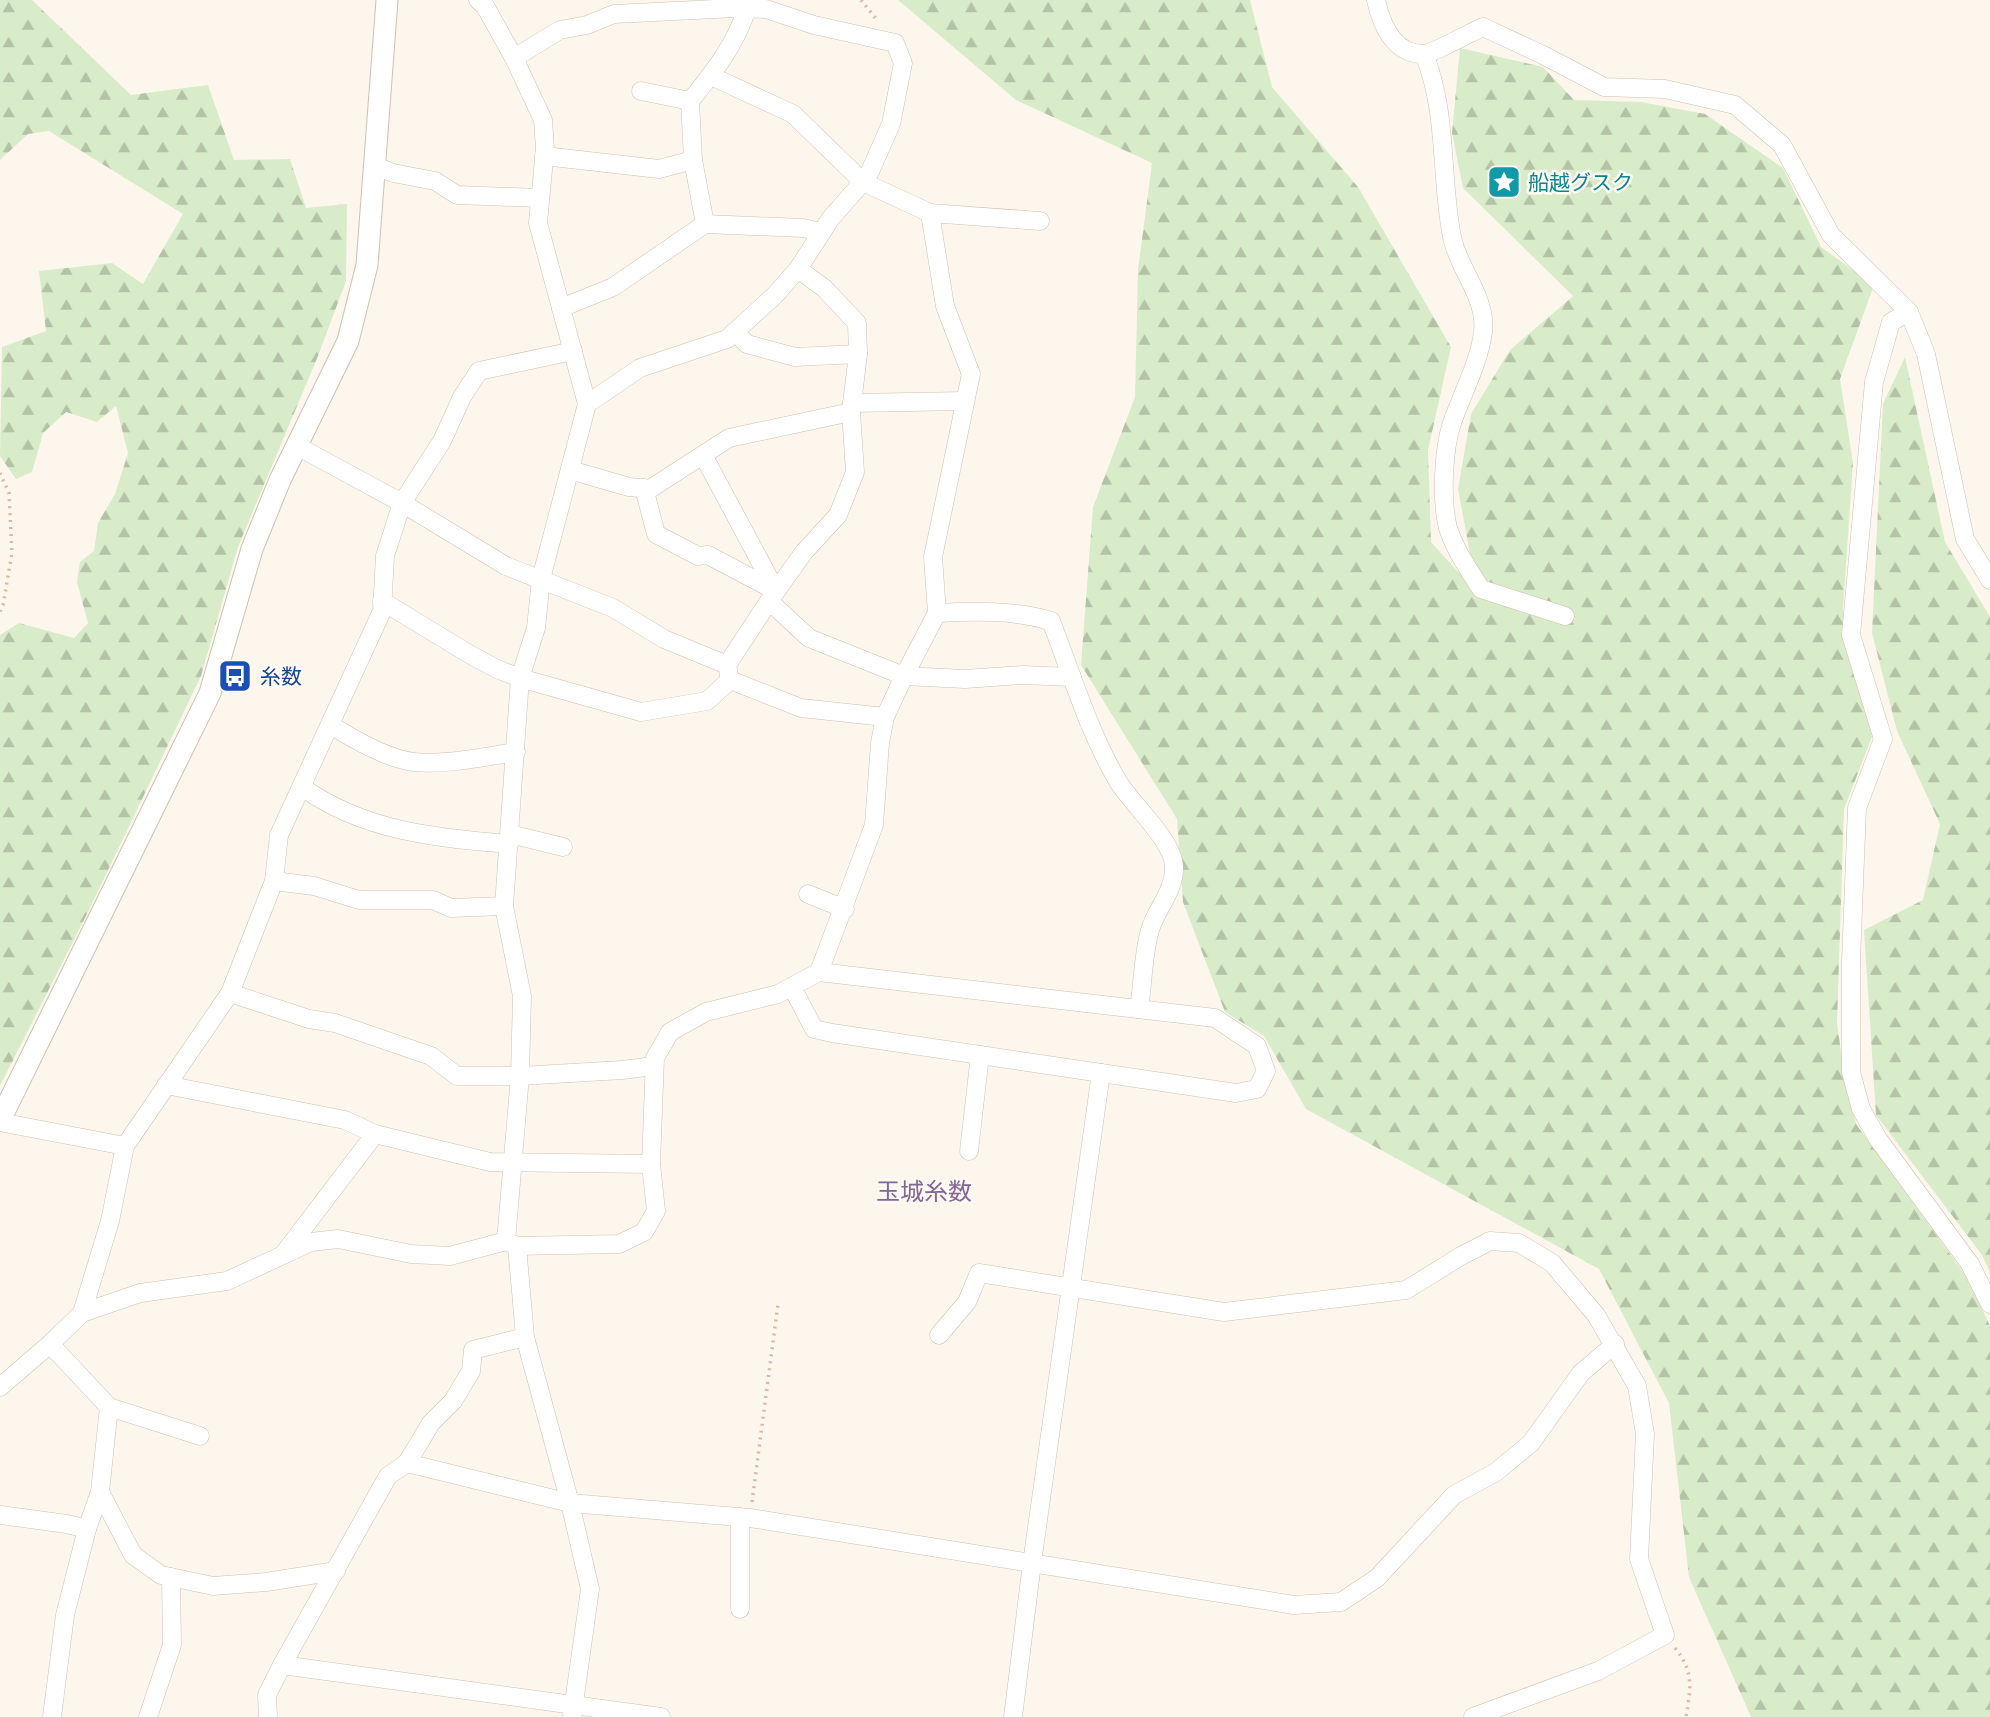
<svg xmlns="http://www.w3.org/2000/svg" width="1990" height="1717" viewBox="0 0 1990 1717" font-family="'IBM Plex Sans','Noto Sans JP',sans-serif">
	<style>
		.forest { fill: url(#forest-firs) }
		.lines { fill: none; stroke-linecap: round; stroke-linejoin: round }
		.minor-casing { stroke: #d1beb0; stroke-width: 19 }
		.tertiary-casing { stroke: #d1beb0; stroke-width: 23 }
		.path { stroke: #d9b8a5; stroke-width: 3.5; stroke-dasharray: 2 5; stroke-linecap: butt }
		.minor { stroke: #fff; stroke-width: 18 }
		.tertiary { stroke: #fff; stroke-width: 21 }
		.labels { text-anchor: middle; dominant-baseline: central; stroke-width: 5; stroke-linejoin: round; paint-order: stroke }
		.culture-label { font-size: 21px; fill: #0d838f; stroke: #fffaf3; text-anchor: start }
		.transit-label { font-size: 21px; fill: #164399; stroke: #fffaf3; text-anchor: start }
		.quarter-label { font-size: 24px; fill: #846695; stroke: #fffaf3 }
	</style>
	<defs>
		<pattern id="forest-firs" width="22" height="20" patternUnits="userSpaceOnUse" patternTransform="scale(1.75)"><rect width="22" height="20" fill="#d8ecc9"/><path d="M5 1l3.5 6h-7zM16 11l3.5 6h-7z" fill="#b4c2a5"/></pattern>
	</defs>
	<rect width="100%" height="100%" fill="#fdf6ec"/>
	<g class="forest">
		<path d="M 0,0 L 32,0 L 131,95 L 208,85 L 234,160 L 290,159 L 306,208 L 347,204 L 346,281 L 318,356 L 238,547 L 201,676 L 89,910 L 0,1086 L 0,635 L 19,623 L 74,638 L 88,623 L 77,582 L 80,562 L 94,551 L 98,523 L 115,494 L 128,453 L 116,406 L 97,422 L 66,412 L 43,433 L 32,472 L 16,479 L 0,456 L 2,347 L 46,331 L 39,271 L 112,263 L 143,284 L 183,214 L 49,131 L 28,134 L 0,160 Z"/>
		<path d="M 898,0 L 1250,0 L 1272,87 L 1358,187 L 1451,347 L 1428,450 L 1431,542 L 1478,594 L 1485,582 L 1471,559 L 1458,489 L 1471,414 L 1510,350 L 1573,296 L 1463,188 L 1452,133 L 1460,48 L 1543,67 L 1574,100 L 1641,102 L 1705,114 L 1783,168 L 1821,247 L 1874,285 L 1840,379 L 1853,463 L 1843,609 L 1852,659 L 1875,699 L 1872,737 L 1844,809 L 1837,1023 L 1845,1081 L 1856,1124 L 1968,1279 L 1990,1326 L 1990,1717 L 1751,1717 L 1689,1577 L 1669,1403 L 1599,1269 L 1306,1109 L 1264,1036 L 1225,1012 L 1183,902 L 1177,819 L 1081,665 L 1093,507 L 1135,397 L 1138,270 L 1152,163 L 1016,100 Z"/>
		<path d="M 1905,357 L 1945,542 L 1990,617 L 1990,1272 L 1982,1255 L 1876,1115 L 1864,930 L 1923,900 L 1940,824 L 1897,731 L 1872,633 L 1883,404 Z"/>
	</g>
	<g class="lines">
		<defs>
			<g id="minor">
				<path d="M 478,0 L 485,6 L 514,58 L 543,120 L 545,149 L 538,223 L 587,404 L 541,579 L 536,628 L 520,678 L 504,906 L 522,996 L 520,1076 L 506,1241"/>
				<path d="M 1376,0 C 1381,23 1393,54 1423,54 C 1433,54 1471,32 1483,27 L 1543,55 L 1604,87 L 1665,89 L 1735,105 L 1782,145 L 1831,235 L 1909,312 L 1926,354 L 1965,539 L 1990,580"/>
				<path d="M 1424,54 C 1448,113 1440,176 1452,237 C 1458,269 1487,297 1483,332 C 1479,363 1462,394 1452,423 C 1443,450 1441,501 1448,528 C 1455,550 1469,570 1481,589 L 1565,616"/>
				<path d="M 514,58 L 560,30 L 587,25 L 614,14 L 735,8 L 766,9 L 814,25 L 895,43 L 903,63 L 891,124 L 868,176 L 831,218 L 798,269 L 775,295 L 727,339 L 640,368 L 587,404"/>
				<path d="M 711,76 L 793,114 L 863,182 L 930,213 L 1040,221"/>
				<path d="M 641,91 L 690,101"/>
				<path d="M 544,156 L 659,169 L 693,160"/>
				<path d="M 373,165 L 393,173 L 435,181 L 457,195 L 540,198"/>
				<path d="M 930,213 L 945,306 L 971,374 L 933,557 L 937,613 L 904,676 L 965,679 L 1023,675 L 1072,677"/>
				<path d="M 705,224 L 693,160 L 690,101 C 714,72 736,44 747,8"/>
				<path d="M 561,308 L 613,287 L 705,224 L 803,228 L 822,232"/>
				<path d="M 1909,312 L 1891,322 L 1874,382 L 1851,635 L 1883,739 L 1857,808 L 1851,961 L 1851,1072 L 1861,1109 L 1878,1139 L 1970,1264 L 1990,1304"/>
				<path d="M 735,332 L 747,344 L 795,357 L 858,354"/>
				<path d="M 852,403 L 965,401"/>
				<path d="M 297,446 L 402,503 L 442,441 L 462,397 L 479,371 L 573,351"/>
				<path d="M 703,455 L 776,591"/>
				<path d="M 570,470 L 629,487 L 650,489 L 729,438 L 851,412"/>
				<path d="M 644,488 L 656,534 L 698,556 L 708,555 L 776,591"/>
				<path d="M 382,601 L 469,654 L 497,669 L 520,678 L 641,712 L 707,701 L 730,680"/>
				<path d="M 769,601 L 804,552 L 838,515 L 855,472 L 851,412 L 858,354 L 857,323 L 824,288 L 798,269"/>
				<path d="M 937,613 C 976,611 1014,610 1051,621 C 1072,675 1089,733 1119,783 C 1133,805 1173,841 1174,866 C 1175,891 1157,907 1150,930 C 1143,954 1143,983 1139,1009"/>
				<path d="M 730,680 L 727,665 L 769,601 L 809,638 L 904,676 L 885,717 L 880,743 L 874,825 L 819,972"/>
				<path d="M 730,680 L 801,708 L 885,717"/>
				<path d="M 331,725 C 353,739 388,759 414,762 C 447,765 483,757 516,752"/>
				<path d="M 302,787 C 363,831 436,838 509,844"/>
				<path d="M 510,834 L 563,847"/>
				<path d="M 274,881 L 314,886 L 359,900 L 433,900 L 451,908 L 504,906"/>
				<path d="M 808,894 L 845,909"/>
				<path d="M 230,993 L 309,1019 L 335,1023 L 431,1056 L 457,1076 L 520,1076 L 622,1070 L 654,1066"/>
				<path d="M 166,1085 L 345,1120 L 375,1134 L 490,1162 L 651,1164"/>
				<path d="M 0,1122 L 125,1146"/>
				<path d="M 969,1151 L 980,1055"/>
				<path d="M 517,1246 L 525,1337 L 570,1503 L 590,1589 L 572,1717"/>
				<path d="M 285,1252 L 375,1134"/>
				<path d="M 82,1313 L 110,1221 L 125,1146 L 230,993 L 274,881 L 279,835 L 382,611 L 385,556 L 402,503 L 506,566 L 613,608 L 664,639 L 727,665"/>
				<path d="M 939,1335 L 967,1302 L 979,1273 L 1224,1312 L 1406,1290 L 1461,1256 L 1490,1241 L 1519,1243 L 1552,1263 L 1596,1315 L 1637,1386 L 1645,1434 L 1639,1559 L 1665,1635 L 1598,1671 L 1473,1717"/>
				<path d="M 50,1344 L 109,1407 L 100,1492 L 87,1529 L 65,1615 L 52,1717"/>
				<path d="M 0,1387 L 50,1344 L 82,1313 L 140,1293 L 227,1281 L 311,1242 L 338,1239 L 411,1254 L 450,1256 L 506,1241 L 517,1246 L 619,1244 L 644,1232 L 656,1211 L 651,1164 L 655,1058 L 670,1032 L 706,1012 L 778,994 L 819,972 L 1215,1018 L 1257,1046 L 1266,1071 L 1257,1089 L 1236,1093 L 832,1033 L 814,1029 L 792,987"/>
				<path d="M 109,1407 L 200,1436"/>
				<path d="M 407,1463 L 431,1423 L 453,1401 L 471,1371 L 473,1350 L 525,1337"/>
				<path d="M 100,1492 L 133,1555 L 161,1575 L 213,1586 L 266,1582 L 336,1571"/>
				<path d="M 0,1515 L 67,1524 L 87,1529"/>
				<path d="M 740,1609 L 740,1517"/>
				<path d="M 282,1665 L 661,1717"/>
				<path d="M 148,1717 L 172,1645 L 171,1577"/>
				<path d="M 268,1717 L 267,1695 L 282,1665 L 388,1476 L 407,1463 L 570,1503 L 750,1518 L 1294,1605 L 1341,1602 L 1377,1578 L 1454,1495 L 1496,1472 L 1531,1443 L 1581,1373 L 1615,1344"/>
				<path d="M 1013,1717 L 1032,1563 L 1101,1073"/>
			</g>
			<path id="tertiary" d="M 0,1120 L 210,693 L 252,549 L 280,480 L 348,341 L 367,265 L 387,0"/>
		</defs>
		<use href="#minor" class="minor-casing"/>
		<use href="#tertiary" class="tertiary-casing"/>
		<g class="path">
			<path d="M 861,0 L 877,20"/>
			<path d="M 0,473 L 9,493 L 12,553 L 3,605 L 0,612"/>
			<path d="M 752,1502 L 778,1304"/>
			<path d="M 1675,1648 C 1694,1671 1691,1688 1686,1717"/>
		</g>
		<use href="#minor" class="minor"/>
		<use href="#tertiary" class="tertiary"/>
	</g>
	<defs>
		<symbol id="sight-square" viewBox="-11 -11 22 22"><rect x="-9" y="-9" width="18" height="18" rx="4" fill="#0f9aa8" stroke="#fffaf3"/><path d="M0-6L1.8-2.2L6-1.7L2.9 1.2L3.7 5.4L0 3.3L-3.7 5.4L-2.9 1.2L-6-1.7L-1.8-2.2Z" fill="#fff"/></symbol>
		<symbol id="bus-square" viewBox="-11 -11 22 22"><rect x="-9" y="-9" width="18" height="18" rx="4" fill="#1a4fb4" stroke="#fffaf3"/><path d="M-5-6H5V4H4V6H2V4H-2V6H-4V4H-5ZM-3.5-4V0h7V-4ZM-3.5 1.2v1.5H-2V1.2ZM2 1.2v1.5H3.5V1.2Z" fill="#fff"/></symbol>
	</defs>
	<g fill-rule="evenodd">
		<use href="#sight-square" x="1485" y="163" width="38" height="38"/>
		<use href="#bus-square" x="216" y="657" width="38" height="38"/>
	</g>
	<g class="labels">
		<g class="culture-label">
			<text x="1528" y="182">船越グスク</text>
		</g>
		<g class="transit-label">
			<text x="260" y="676">糸数</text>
		</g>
		<g class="quarter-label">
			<text x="924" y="1191">玉城糸数</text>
		</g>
	</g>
</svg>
